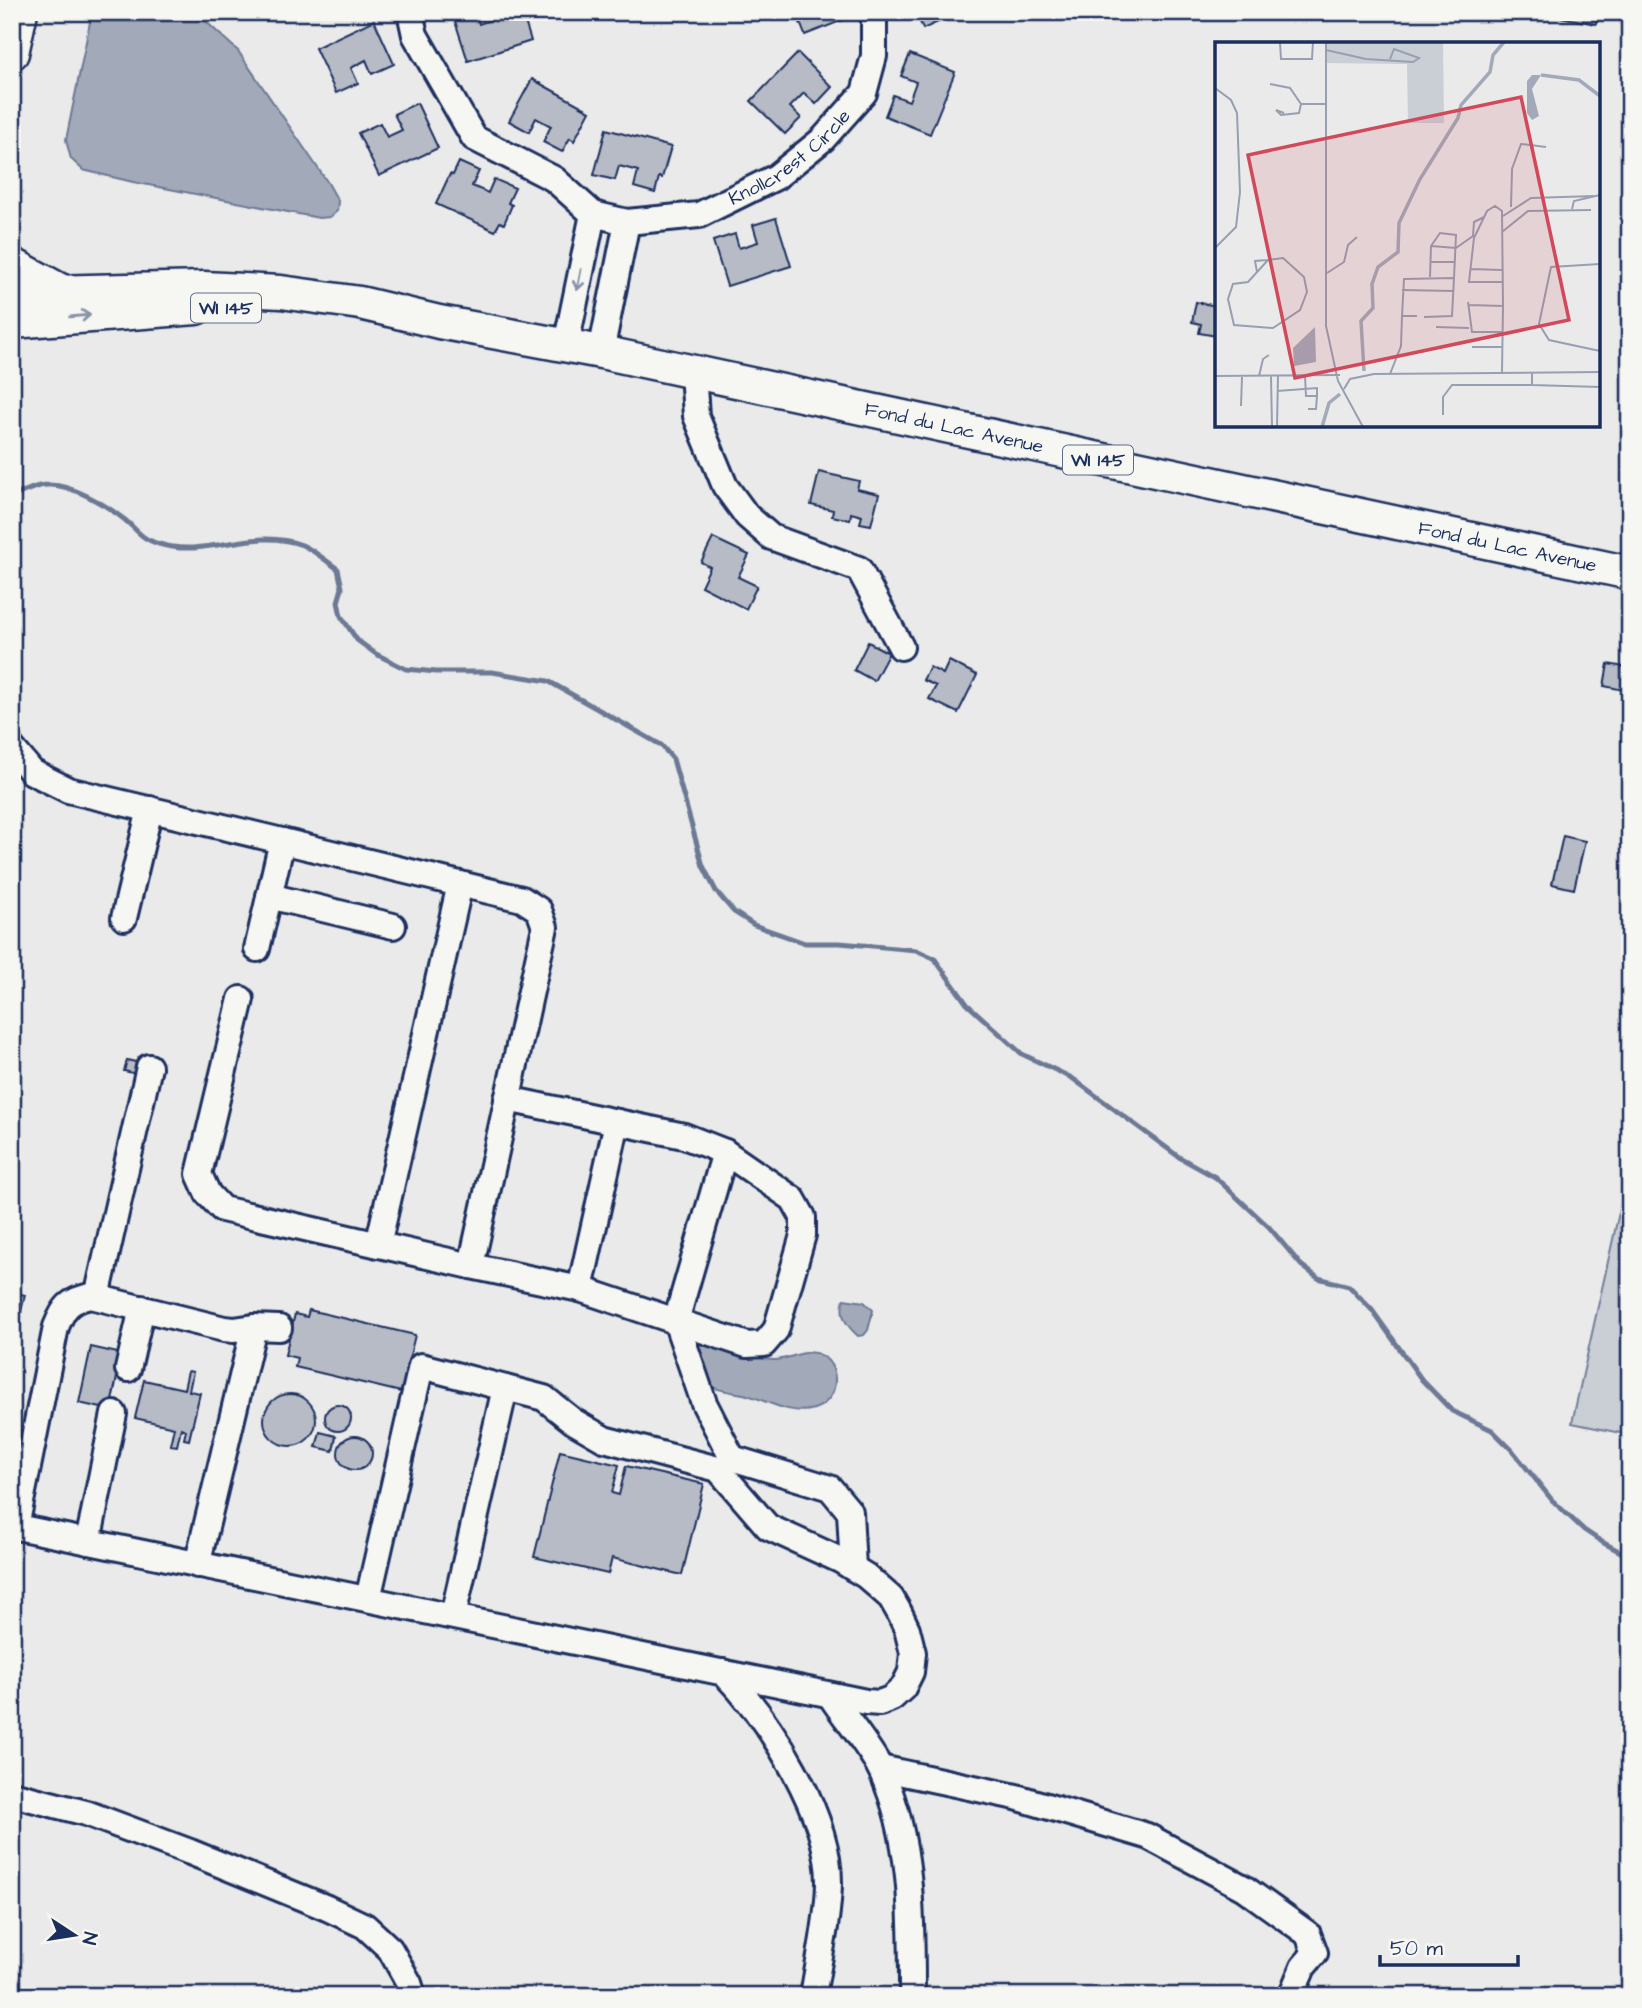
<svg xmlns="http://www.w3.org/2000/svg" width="1642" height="2008" viewBox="0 0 1642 2008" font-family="'Architects Daughter',sans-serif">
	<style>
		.green { fill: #caced5; stroke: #727e9a; stroke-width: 2 }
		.water { fill: #a2aaba; stroke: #6c7995; stroke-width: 2 }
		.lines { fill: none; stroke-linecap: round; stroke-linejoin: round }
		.stream { stroke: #6c7995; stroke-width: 5 }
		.building { fill: #b6bbc6; stroke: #1b2f5e; stroke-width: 2 }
		.minor-casing { stroke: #1b2f5e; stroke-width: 30 }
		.major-casing { stroke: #1b2f5e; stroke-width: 37 }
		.minor { stroke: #f6f6f2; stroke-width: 24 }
		.major { stroke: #f6f6f2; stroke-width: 32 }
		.oneway { stroke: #8892a8 }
		.labels { text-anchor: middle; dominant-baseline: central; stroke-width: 5; stroke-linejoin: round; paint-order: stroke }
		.shield { fill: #f6f6f2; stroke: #5d6b8a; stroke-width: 2 }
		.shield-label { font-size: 18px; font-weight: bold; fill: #1b2f5e }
		.street-label { font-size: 19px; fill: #1b2f5e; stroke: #f6f6f2 }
		.inset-river { fill: none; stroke: #a2aaba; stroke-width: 3.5 }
		.inset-road { fill: none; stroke: #979fb1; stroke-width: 2 }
		.view { fill: #d1495b; fill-opacity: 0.15; stroke: #d1495b; stroke-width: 3.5 }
		.inset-edge { fill: none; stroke: #1b2f5e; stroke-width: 3.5 }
	</style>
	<rect width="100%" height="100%" fill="#e9eae9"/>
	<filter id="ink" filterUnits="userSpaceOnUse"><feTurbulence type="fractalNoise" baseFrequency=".0143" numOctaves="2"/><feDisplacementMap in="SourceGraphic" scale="14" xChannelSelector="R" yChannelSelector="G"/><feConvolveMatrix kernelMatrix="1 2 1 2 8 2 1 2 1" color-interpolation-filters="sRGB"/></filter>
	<g filter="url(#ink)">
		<path class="green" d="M 1628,1172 L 1630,1173 L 1630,1435 L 1572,1423 Z"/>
		<g class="water">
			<path d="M 92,12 L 193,12 L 200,16 L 238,51 L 328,183 L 338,201 L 337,211 L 330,217 L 319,218 L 133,182 L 83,170 L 71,159 L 66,140 Z"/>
			<path d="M 844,1299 L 864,1302 L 873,1310 L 868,1330 L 864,1335 L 858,1336 C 846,1325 839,1315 844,1299 Z"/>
			<path d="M 709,1339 C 730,1347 752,1360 775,1360 C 789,1360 808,1347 821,1355 C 843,1368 838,1402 814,1409 C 792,1416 768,1401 747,1395 C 732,1391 716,1392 702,1381 C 696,1376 692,1361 688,1353 L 698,1341 Z"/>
		</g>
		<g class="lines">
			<path class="stream" d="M 12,497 C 23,492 36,485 48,485 C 72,484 106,505 125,520 C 138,531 140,538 159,544 C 207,559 252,526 302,545 C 314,550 327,562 338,569 L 342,588 L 338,602 L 341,616 L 357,640 L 376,654 L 406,669 L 436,672 L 492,672 L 548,681 L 661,745 L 673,759 L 703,866 L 716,891 L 734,912 L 754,925 L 805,943 L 840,943 L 916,950 L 934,958 L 967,1004 L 1022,1054 L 1072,1078 L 1179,1157 L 1215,1177 L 1269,1227 L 1301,1265 L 1318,1278 L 1349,1286 L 1372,1310 L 1422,1380 L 1452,1411 L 1492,1430 L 1512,1450 L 1552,1500 L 1584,1530 L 1602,1542 L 1630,1557"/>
		</g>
		<g class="building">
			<path d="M 461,12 L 476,12 L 479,24 L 499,17 L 497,12 L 522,12 L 531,41 L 468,61 L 453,15 Z"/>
			<path d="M 796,12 L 849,12 L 851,17 L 805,35 Z"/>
			<path d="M 916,12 L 960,12 L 923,29 Z"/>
			<path d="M 1550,12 L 1599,12 L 1596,24 L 1550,15 Z"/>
			<path d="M 374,20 L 394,64 L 372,74 L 366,60 L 351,68 L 358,83 L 336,93 L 315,48 Z"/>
			<path d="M 798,53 L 832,87 L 816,104 L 804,93 L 790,107 L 801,118 L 785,134 L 751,101 Z"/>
			<path d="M 910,54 L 955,72 L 930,134 L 885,116 L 893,95 L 909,101 L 916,82 L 901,76 Z"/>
			<path d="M 532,79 L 590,111 L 574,141 L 570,138 L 562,152 L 543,142 L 551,126 L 536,118 L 529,132 L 509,121 Z"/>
			<path d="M 417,103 L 438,148 L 379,176 L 358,133 L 380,123 L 387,137 L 402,130 L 394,114 Z"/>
			<path d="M 606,129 L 671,147 L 662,178 L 659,177 L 655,193 L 634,187 L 638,171 L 619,166 L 615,180 L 594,175 Z"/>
			<path d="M 459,162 L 479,171 L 472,186 L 488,193 L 494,179 L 515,188 L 508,203 L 512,205 L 504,224 L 500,222 L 495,231 L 436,204 L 450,174 L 453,175 Z"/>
			<path d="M 776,218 L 791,266 L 727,286 L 713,241 L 735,234 L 739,248 L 758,242 L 753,225 Z"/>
			<path d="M 1196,302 L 1217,306 L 1217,336 L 1199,333 L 1201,324 L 1192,322 Z"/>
			<path d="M 819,472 L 859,481 L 857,489 L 879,494 L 871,525 L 860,523 L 862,516 L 851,513 L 850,520 L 832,516 L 833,510 L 811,505 Z"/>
			<path d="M 713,538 L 749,555 L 738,577 L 757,586 L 746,609 L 701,586 L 710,567 L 701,562 Z"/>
			<path d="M 868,642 L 889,653 L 874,681 L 854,670 Z"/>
			<path d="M 949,661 L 977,675 L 958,713 L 929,699 L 936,686 L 923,680 L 930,667 L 943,674 Z"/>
			<path d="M 1608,664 L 1630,668 L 1630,701 L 1622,699 L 1624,690 L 1604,686 Z"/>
			<path d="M 1563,836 L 1585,841 L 1574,889 L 1552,884 Z"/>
			<path d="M 127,1060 L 140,1063 L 137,1074 L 124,1071 Z"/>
			<path d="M 12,1292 L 25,1295 L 12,1348 Z"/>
			<path d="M 309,1310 L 415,1335 L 401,1392 L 295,1367 L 297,1358 L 285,1355 L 295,1314 L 307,1317 Z"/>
			<path d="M 91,1347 L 122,1354 L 110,1410 L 79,1403 Z"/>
			<path d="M 188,1371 L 193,1372 L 189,1391 L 200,1393 L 189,1440 L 184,1439 L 186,1430 L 181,1428 L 177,1446 L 170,1445 L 174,1427 L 135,1418 L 144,1380 L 184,1389 Z"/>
			<circle cx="290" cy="1420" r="26"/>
			<circle cx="338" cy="1418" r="13"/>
			<path d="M 320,1432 L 336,1436 L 333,1451 L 316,1447 Z"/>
			<circle cx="355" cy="1453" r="17"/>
			<path d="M 560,1451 L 619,1465 L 612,1493 L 619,1495 L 626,1466 L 704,1484 L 682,1575 L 612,1558 L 608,1574 L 534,1557 Z"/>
		</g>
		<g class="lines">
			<defs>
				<g id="minor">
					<path id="s1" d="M 410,12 L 415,35 L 474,138 L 554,179 L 593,214 L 627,222 L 699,215 L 776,177 L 823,139 L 864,93 L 874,56 L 874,12"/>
					<path d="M 566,345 L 593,214"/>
					<path d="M 601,352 L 627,222"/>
					<path d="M 693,372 L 696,416 L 725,486 L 747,516 L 771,537 L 859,569 L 901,647"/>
					<path d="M 12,748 L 32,772 L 68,790 L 282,841 L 257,949"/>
					<path d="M 269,896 L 393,926"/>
					<path d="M 124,918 L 150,809"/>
					<path d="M 241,999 L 199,1174 L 208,1194 L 222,1209 L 471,1266 L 545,927 L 539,910 L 522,899 L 282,841"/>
					<path d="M 725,1152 L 676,1321 L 704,1403 L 732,1458 L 830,1488 L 850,1512 L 853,1568"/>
					<path d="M 378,1245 L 460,884"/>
					<path d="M 471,1266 L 580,1289 L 747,1345 L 764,1344 L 776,1330 L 803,1235 L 803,1217 L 793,1199 L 725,1152 L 684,1136 L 507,1099"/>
					<path d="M 580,1289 L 617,1122"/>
					<path d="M 97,1297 L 149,1067"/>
					<path d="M 128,1369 L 142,1308"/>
					<path d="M 12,1526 L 866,1702 L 880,1703 L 892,1698 L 903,1688 L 911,1672 L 913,1653 L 907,1629 L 899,1612 L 891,1598 L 866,1576 L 840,1560 L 768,1527 L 718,1469 L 604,1439 L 573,1421 L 544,1398 L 421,1366 L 368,1599"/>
					<path d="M 16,1527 L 56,1327 C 64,1307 69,1300 91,1296 L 224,1329 L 234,1330 L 254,1327 L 279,1328"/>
					<path d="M 88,1542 L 114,1414"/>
					<path d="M 197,1565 L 254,1327"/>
					<path d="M 453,1616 L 505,1388"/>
					<path d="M 723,1672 C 770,1720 830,1815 829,1884 C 828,1921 819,1959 813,1996"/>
					<path d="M 830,1695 C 844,1717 870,1747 881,1770 C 913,1839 912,1921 912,1996"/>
					<path d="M 880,1768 L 1016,1797 L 1147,1836 L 1244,1888 L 1308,1934 L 1315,1953 L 1303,1967 L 1291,1996"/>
					<path d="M 12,1794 L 86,1813 L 190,1852 L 327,1908 L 365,1926 L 390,1949 L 409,1983 L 413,1996"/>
				</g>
				<g id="major">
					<path d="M 12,53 L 21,12"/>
					<path d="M 12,264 L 58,289"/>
					<path id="s2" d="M 12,293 L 204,288 L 281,292 L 360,303 L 439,322 L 601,352 L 1630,573"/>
					<path d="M 12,322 L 196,308"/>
				</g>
			</defs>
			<use href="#minor" class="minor-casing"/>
			<use href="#major" class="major-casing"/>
			<use href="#minor" class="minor"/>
			<use href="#major" class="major"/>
		</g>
		<defs><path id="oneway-shaft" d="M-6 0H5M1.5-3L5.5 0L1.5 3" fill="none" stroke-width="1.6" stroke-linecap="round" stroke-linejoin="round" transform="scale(1.75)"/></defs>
		<g class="oneway">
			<use href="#oneway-shaft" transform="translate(579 280) rotate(101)"/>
			<use href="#oneway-shaft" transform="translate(80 316) rotate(-5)"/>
		</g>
	</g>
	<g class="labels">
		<g class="shield">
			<rect x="191" y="293.5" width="70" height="29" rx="5"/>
			<rect x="1063" y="445.5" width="70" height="29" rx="5"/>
		</g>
		<g class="shield-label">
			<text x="226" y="308">WI 145</text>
			<text x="1098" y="460">WI 145</text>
		</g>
		<g class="street-label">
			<text stroke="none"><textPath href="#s1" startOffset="500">Knollcrest Circle</textPath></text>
			<text stroke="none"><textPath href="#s2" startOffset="956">Fond du Lac Avenue</textPath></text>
			<text stroke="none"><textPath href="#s2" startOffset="1522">Fond du Lac Avenue</textPath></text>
		</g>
	</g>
	<g transform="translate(1215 42)">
		<rect width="385" height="385" fill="#e9eae9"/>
		<path d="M 111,0 L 228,0 L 229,81 L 193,81 L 192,22 L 111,21 Z" fill="#caced5"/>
		<path d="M 317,33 L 326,33 L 317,47 L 324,74 L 317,78 L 312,71 L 312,39 ZM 100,285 L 101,320 L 79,324 L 78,306 Z" fill="#a2aaba"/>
		<path class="inset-river" d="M 326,33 L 364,38 L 385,54M 149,329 L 146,279 L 158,266 L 157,242 L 163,225 L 183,210 L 184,181 L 205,137 L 243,76 L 246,63 L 275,30 L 278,13 L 289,0M 107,385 L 114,361 L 125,352"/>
		<path class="inset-road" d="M 65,0 L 66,17 L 97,17 L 98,0M 111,0 L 111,284 L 123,339 L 148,385M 111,8 L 151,17 L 198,20 L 204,16 L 179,7 L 175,17M 55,42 L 75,46 L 86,62 L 110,62M 0,46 L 16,58 L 22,71 L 25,150 L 21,185 L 0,206M 69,71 L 61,68 L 66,73 L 84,71 L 86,62M 296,165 L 297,127 L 306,102 L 331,105M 357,167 L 359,159 L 385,153M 288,174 L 316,156 L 379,154M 287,190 L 313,169 L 376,168M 216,204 L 241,206 L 258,194 L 259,180 L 269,175M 68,216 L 89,235 L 92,250 L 85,268 L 58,286 L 19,283 L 13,257 L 18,242 L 33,240 L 53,218 ZM 215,220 L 239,220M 385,222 L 336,225 L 324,282 L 334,298 L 385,309M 255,227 L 287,228M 42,230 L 40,219 L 53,218M 112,231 L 129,220 L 133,203 L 142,195M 215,235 L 216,204 L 225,191 L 241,193 L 239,236M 287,240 L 254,240 L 259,196 L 272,169 L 280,164 L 287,169 L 288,264 L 287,331M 187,248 L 239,249M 253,260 L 257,290 L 288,290M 254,263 L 288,264M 187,274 L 189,237 L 239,236 L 237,274 L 209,275M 221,285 L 254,286M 257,305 L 288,305M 317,331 L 317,343 L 385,345M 158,332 L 385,330M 175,332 L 186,304 L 187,274 L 202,274M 0,334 L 125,333M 44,334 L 48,317 L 54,313M 56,334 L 57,385M 90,334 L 91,354 L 102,354 L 101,367 L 93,367M 129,347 L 135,337 L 159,332M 62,349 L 102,346 L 102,354M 26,364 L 27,335M 228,373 L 228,355 L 237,343 L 317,343M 62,385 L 63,333"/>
		<path class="view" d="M 306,55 L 354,278 L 80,336 L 33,113 Z"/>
		<rect width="385" height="385" class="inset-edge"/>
	</g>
	<rect width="1642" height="2008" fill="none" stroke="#f6f6f2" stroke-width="42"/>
	<rect x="21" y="21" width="1600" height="1966" fill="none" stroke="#1b2f5e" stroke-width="2.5" filter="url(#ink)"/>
	<g transform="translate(74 1935) rotate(102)" stroke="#f6f6f2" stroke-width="5" paint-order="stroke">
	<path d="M0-5L12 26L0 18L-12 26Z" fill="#1b2f5e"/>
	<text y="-10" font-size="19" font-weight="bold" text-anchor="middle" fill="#1b2f5e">N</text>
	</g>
	<path d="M1380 1955v10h138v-10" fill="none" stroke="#1b2f5e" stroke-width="3.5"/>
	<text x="1390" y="1955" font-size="21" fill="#1b2f5e" stroke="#f6f6f2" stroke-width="5" paint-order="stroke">50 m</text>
</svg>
